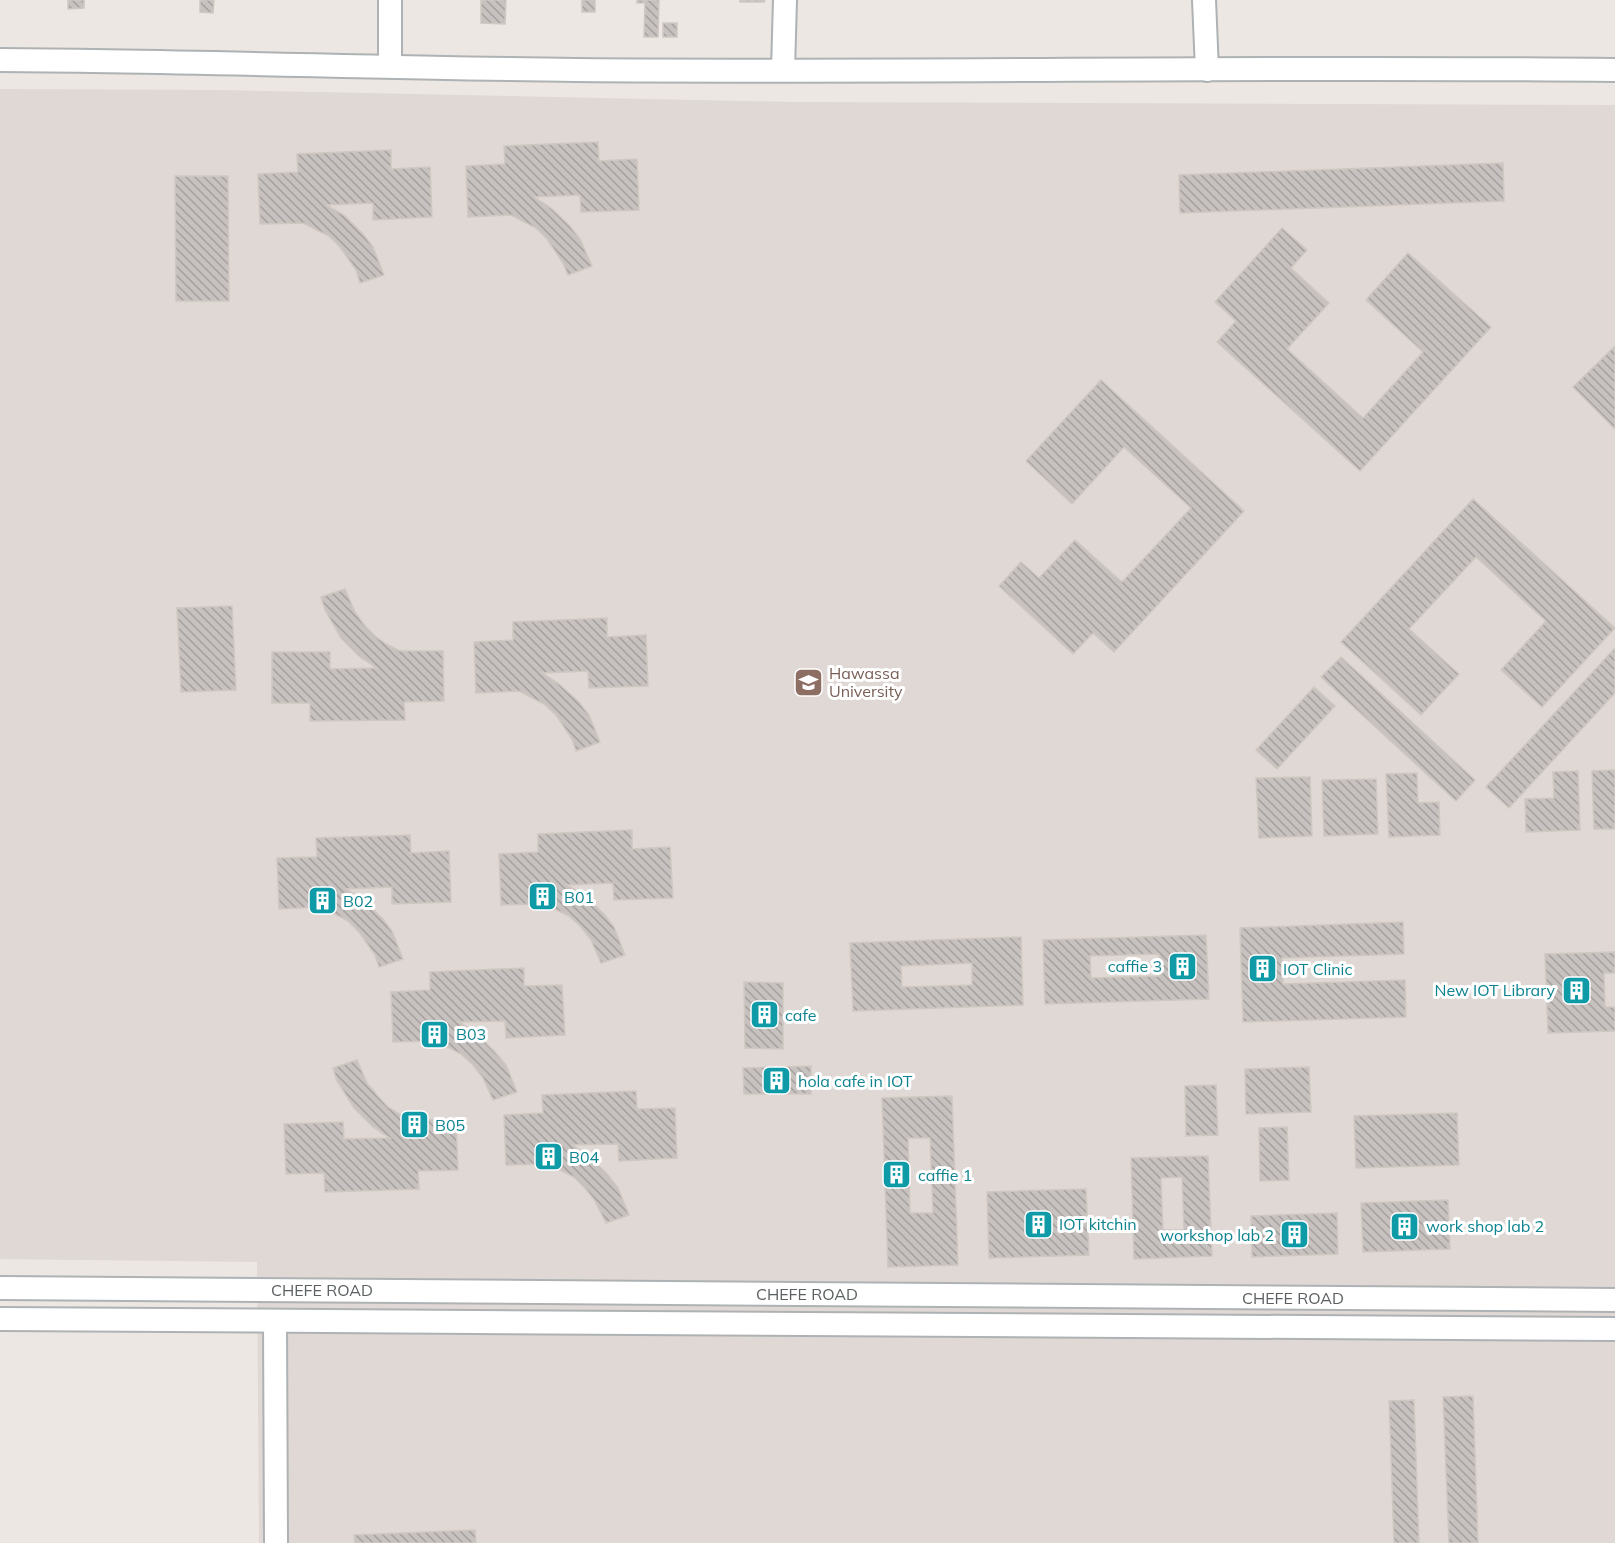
<svg xmlns="http://www.w3.org/2000/svg" width="1615" height="1543" viewBox="0 0 1615 1543" font-family="Mulish,sans-serif">
	<style>
		.education { fill: #dfd8d4 }
		.building { fill: url(#building-back-hatch); stroke: #d0c7c1; stroke-width: 1.5; fill-rule: evenodd }
		.lines { fill: none; stroke-linecap: round; stroke-linejoin: round }
		.minor-casing { stroke: #aeb2b4; stroke-width: 26 }
		.minor { stroke: #fff; stroke-width: 22 }
		.labels { text-anchor: middle; dominant-baseline: central; stroke-width: 6; stroke-linejoin: round; paint-order: stroke }
		.education-label { font-size: 16px; fill: #785e54; stroke: #fff; text-anchor: start }
		.culture-label { font-size: 16px; fill: #0d838f; stroke: #fff; text-anchor: start }
		.street-label { font-size: 16px; fill: #5b6062; stroke: #fff }
	</style>
	<defs>
		<pattern id="building-back-hatch" width="6" height="6" patternUnits="userSpaceOnUse" patternTransform="scale(1.5)"><rect width="6" height="6" fill="#c7c2c0"/><path d="M-1 5l2 2M0 0l6 6M5-1l2 2" fill="none" stroke="#a5a19f"/></pattern>
	</defs>
	<rect width="100%" height="100%" fill="#ece7e2"/>
	<path class="education" d="M 0,89 L 219,90 L 792,102 L 1615,105 L 1615,1543 L 259,1543 L 257,1262 L 0,1259 Z"/>
	<g class="building">
		<path d="M 68,0 L 84,0 L 84,8 L 68,9 Z"/>
		<path d="M 200,0 L 214,0 L 213,13 L 200,12 Z"/>
		<path d="M 481,0 L 506,0 L 505,24 L 481,23 Z"/>
		<rect x="582" y="0" width="13" height="12"/>
		<path d="M 637,0 L 659,0 L 658,37 L 644,37 L 645,3 L 637,3 Z"/>
		<path d="M 740,0 L 765,0 L 764,2 L 740,2 Z"/>
		<rect x="663" y="23" width="14" height="14"/>
		<path d="M 598,142 L 599,161 L 637,159 L 639,210 L 581,212 L 580,195 L 534,197 L 551,208 L 570,226 L 580,239 L 592,266 L 568,275 L 563,263 L 547,239 L 536,228 L 511,215 L 468,217 L 466,166 L 505,164 L 504,146 Z"/>
		<path d="M 391,150 L 391,169 L 430,167 L 432,217 L 373,220 L 373,203 L 326,205 L 344,215 L 363,234 L 373,247 L 384,275 L 360,283 L 356,270 L 340,247 L 329,236 L 303,223 L 260,224 L 258,174 L 298,172 L 297,154 Z"/>
		<path d="M 1503,163 L 1504,201 L 1180,213 L 1179,175 Z"/>
		<path d="M 175,176 L 228,176 L 229,301 L 176,301 Z"/>
		<path d="M 1282,228 L 1307,250 L 1291,268 L 1329,303 L 1287,349 L 1363,418 L 1423,352 L 1366,300 L 1408,253 L 1491,327 L 1360,471 L 1217,342 L 1236,321 L 1215,302 Z"/>
		<path d="M 1615,346 L 1615,429 L 1573,387 Z"/>
		<path d="M 1101,380 L 1244,511 L 1114,652 L 1093,633 L 1073,654 L 999,586 L 1021,562 L 1039,578 L 1075,540 L 1122,582 L 1191,508 L 1124,447 L 1072,504 L 1026,461 Z"/>
		<path d="M 1473,499 L 1615,628 L 1542,707 L 1501,670 L 1546,621 L 1476,557 L 1409,629 L 1459,674 L 1421,715 L 1341,642 Z"/>
		<path d="M 345,589 L 355,612 L 365,626 L 376,637 L 388,645 L 400,651 L 443,651 L 444,701 L 404,702 L 405,720 L 310,721 L 310,703 L 272,703 L 272,652 L 330,652 L 330,669 L 377,668 L 360,657 L 341,638 L 325,610 L 321,597 Z"/>
		<path d="M 232,606 L 236,690 L 181,692 L 177,608 Z"/>
		<path d="M 607,618 L 607,637 L 646,635 L 648,686 L 589,688 L 588,671 L 542,673 L 559,684 L 579,702 L 589,715 L 600,742 L 576,751 L 572,739 L 556,715 L 544,704 L 519,691 L 476,693 L 474,642 L 513,640 L 513,622 Z"/>
		<path d="M 1615,648 L 1615,693 L 1509,808 L 1486,787 Z"/>
		<path d="M 1341,657 L 1475,780 L 1456,801 L 1321,677 Z"/>
		<path d="M 1314,687 L 1335,706 L 1277,769 L 1256,750 Z"/>
		<path d="M 1615,770 L 1615,829 L 1594,829 L 1592,771 Z"/>
		<path d="M 1578,771 L 1580,830 L 1526,832 L 1525,799 L 1554,798 L 1553,772 Z"/>
		<path d="M 1417,773 L 1418,803 L 1439,802 L 1440,835 L 1389,837 L 1386,774 Z"/>
		<path d="M 1310,777 L 1312,836 L 1259,838 L 1256,778 Z"/>
		<path d="M 1376,779 L 1378,834 L 1324,836 L 1322,780 Z"/>
		<path d="M 632,830 L 632,849 L 670,847 L 673,898 L 614,900 L 613,883 L 567,885 L 584,895 L 604,914 L 614,927 L 625,955 L 601,963 L 591,940 L 581,927 L 569,916 L 544,904 L 501,905 L 499,854 L 538,852 L 538,834 Z"/>
		<path d="M 410,835 L 411,853 L 449,851 L 451,902 L 392,904 L 392,887 L 346,889 L 363,900 L 382,918 L 392,931 L 403,959 L 379,967 L 375,955 L 359,932 L 348,921 L 322,907 L 279,909 L 277,858 L 317,857 L 316,838 Z"/>
		<path d="M 1403,922 L 1404,954 L 1282,958 L 1283,984 L 1405,980 L 1406,1017 L 1243,1022 L 1240,928 Z"/>
		<path d="M 1206,935 L 1209,999 L 1045,1004 L 1043,940 ZM 1159,954 L 1160,976 L 1091,978 L 1090,956 Z"/>
		<path d="M 1021,937 L 1023,1005 L 853,1011 L 850,943 ZM 972,963 L 972,985 L 902,987 L 901,966 Z"/>
		<path d="M 1615,952 L 1615,973 L 1604,973 L 1605,1007 L 1615,1007 L 1615,1031 L 1548,1033 L 1545,954 Z"/>
		<path d="M 524,968 L 524,986 L 562,985 L 565,1035 L 506,1038 L 505,1021 L 459,1022 L 476,1033 L 495,1052 L 506,1065 L 517,1092 L 493,1100 L 483,1078 L 473,1065 L 461,1054 L 436,1041 L 393,1042 L 391,992 L 430,990 L 430,972 Z"/>
		<path d="M 744,982 L 783,983 L 783,1049 L 745,1048 Z"/>
		<path d="M 357,1060 L 367,1083 L 377,1095 L 388,1107 L 401,1115 L 413,1120 L 456,1119 L 458,1170 L 418,1171 L 419,1189 L 325,1192 L 324,1173 L 286,1174 L 284,1124 L 343,1122 L 344,1139 L 390,1138 L 373,1127 L 354,1108 L 337,1081 L 333,1068 Z"/>
		<path d="M 811,1066 L 811,1094 L 744,1094 L 743,1068 Z"/>
		<path d="M 1309,1067 L 1311,1112 L 1246,1114 L 1245,1069 Z"/>
		<path d="M 1216,1085 L 1218,1135 L 1186,1136 L 1185,1086 Z"/>
		<path d="M 636,1091 L 637,1109 L 675,1108 L 677,1158 L 619,1161 L 618,1144 L 572,1145 L 589,1156 L 608,1175 L 618,1188 L 629,1215 L 606,1223 L 595,1201 L 585,1188 L 574,1177 L 549,1164 L 506,1165 L 504,1115 L 543,1113 L 542,1095 Z"/>
		<path d="M 952,1096 L 958,1265 L 888,1267 L 882,1098 ZM 908,1138 L 930,1138 L 933,1213 L 910,1213 Z"/>
		<path d="M 1457,1113 L 1459,1165 L 1356,1168 L 1354,1116 Z"/>
		<path d="M 1287,1127 L 1289,1180 L 1260,1181 L 1259,1128 Z"/>
		<path d="M 1208,1156 L 1212,1256 L 1134,1259 L 1131,1158 ZM 1182,1177 L 1184,1230 L 1163,1230 L 1161,1178 Z"/>
		<path d="M 1086,1189 L 1089,1255 L 989,1258 L 987,1192 Z"/>
		<path d="M 1448,1200 L 1450,1249 L 1363,1252 L 1361,1203 Z"/>
		<path d="M 1337,1213 L 1338,1254 L 1252,1257 L 1251,1216 Z"/>
		<path d="M 1473,1396 L 1478,1543 L 1449,1543 L 1443,1397 Z"/>
		<path d="M 1414,1400 L 1419,1543 L 1394,1543 L 1389,1401 Z"/>
		<path d="M 475,1530 L 476,1543 L 355,1543 L 354,1535 Z"/>
	</g>
	<g class="lines">
		<defs>
			<g id="minor">
				<path d="M 1204,0 L 1207,70"/>
				<path d="M 0,60 C 192,61 384,68 576,70 C 922,73 1269,66 1615,70"/>
				<path d="M 390,66 L 390,0"/>
				<path d="M 783,70 L 785,0"/>
				<path d="M 0,1288 L 1615,1300"/>
				<path d="M 0,1319 L 1615,1329"/>
				<path d="M 275,1321 L 276,1543"/>
			</g>
		</defs>
		<use href="#minor" class="minor-casing"/>
		<use href="#minor" class="minor"/>
	</g>
	<defs>
		<symbol id="university-square" viewBox="-11 -11 22 22"><rect x="-9" y="-9" width="18" height="18" rx="4" fill="#8d6e63" stroke="#fff"/><path d="M0-5L7-2L0 1L-7-2ZM-4 1L0 2.5L4 1V4Q0 6-4 4Z" fill="#fff"/></symbol>
		<symbol id="building-square" viewBox="-11 -11 22 22"><rect x="-9" y="-9" width="18" height="18" rx="4" fill="#0f9aa8" stroke="#fff"/><path d="M-4-6H4V6H1V3H-1V6H-4ZM-2.5-4.3h1.7v1.8h-1.7ZM.8-4.3h1.7v1.8H.8ZM-2.5-1h1.7V.8h-1.7ZM.8-1h1.7V.8H.8Z" fill="#fff"/></symbol>
	</defs>
	<g fill-rule="evenodd">
		<use href="#university-square" x="792" y="666" width="33" height="33"/>
		<use href="#building-square" x="526" y="880" width="33" height="33"/>
		<use href="#building-square" x="306" y="884" width="33" height="33"/>
		<use href="#building-square" x="1166" y="950" width="33" height="33"/>
		<use href="#building-square" x="1246" y="952" width="33" height="33"/>
		<use href="#building-square" x="1560" y="974" width="33" height="33"/>
		<use href="#building-square" x="748" y="998" width="33" height="33"/>
		<use href="#building-square" x="418" y="1018" width="33" height="33"/>
		<use href="#building-square" x="760" y="1064" width="33" height="33"/>
		<use href="#building-square" x="398" y="1108" width="33" height="33"/>
		<use href="#building-square" x="532" y="1140" width="33" height="33"/>
		<use href="#building-square" x="880" y="1158" width="33" height="33"/>
		<use href="#building-square" x="1022" y="1208" width="33" height="33"/>
		<use href="#building-square" x="1388" y="1210" width="33" height="33"/>
		<use href="#building-square" x="1278" y="1218" width="33" height="33"/>
	</g>
	<g class="labels">
		<g class="education-label">
			<text x="829" y="673">Hawassa<tspan x="829" dy="18">University</tspan></text>
		</g>
		<g class="culture-label">
			<text x="564" y="897">B01</text>
			<text x="343" y="901">B02</text>
			<text x="1162" y="966" text-anchor="end">caffie 3</text>
			<text x="1283" y="969">IOT Clinic</text>
			<text x="1555" y="990" text-anchor="end">New IOT Library</text>
			<text x="785" y="1015">cafe</text>
			<text x="456" y="1034">B03</text>
			<text x="798" y="1081">hola cafe in IOT</text>
			<text x="435" y="1125">B05</text>
			<text x="569" y="1157">B04</text>
			<text x="918" y="1175">caffie 1</text>
			<text x="1059" y="1224">IOT kitchin</text>
			<text x="1426" y="1226">work shop lab 2</text>
			<text x="1274" y="1235" text-anchor="end">workshop lab 2</text>
		</g>
		<g class="street-label">
			<text x="322" y="1290">CHEFE ROAD</text>
			<text x="807" y="1294">CHEFE ROAD</text>
			<text x="1293" y="1298">CHEFE ROAD</text>
		</g>
	</g>
</svg>
